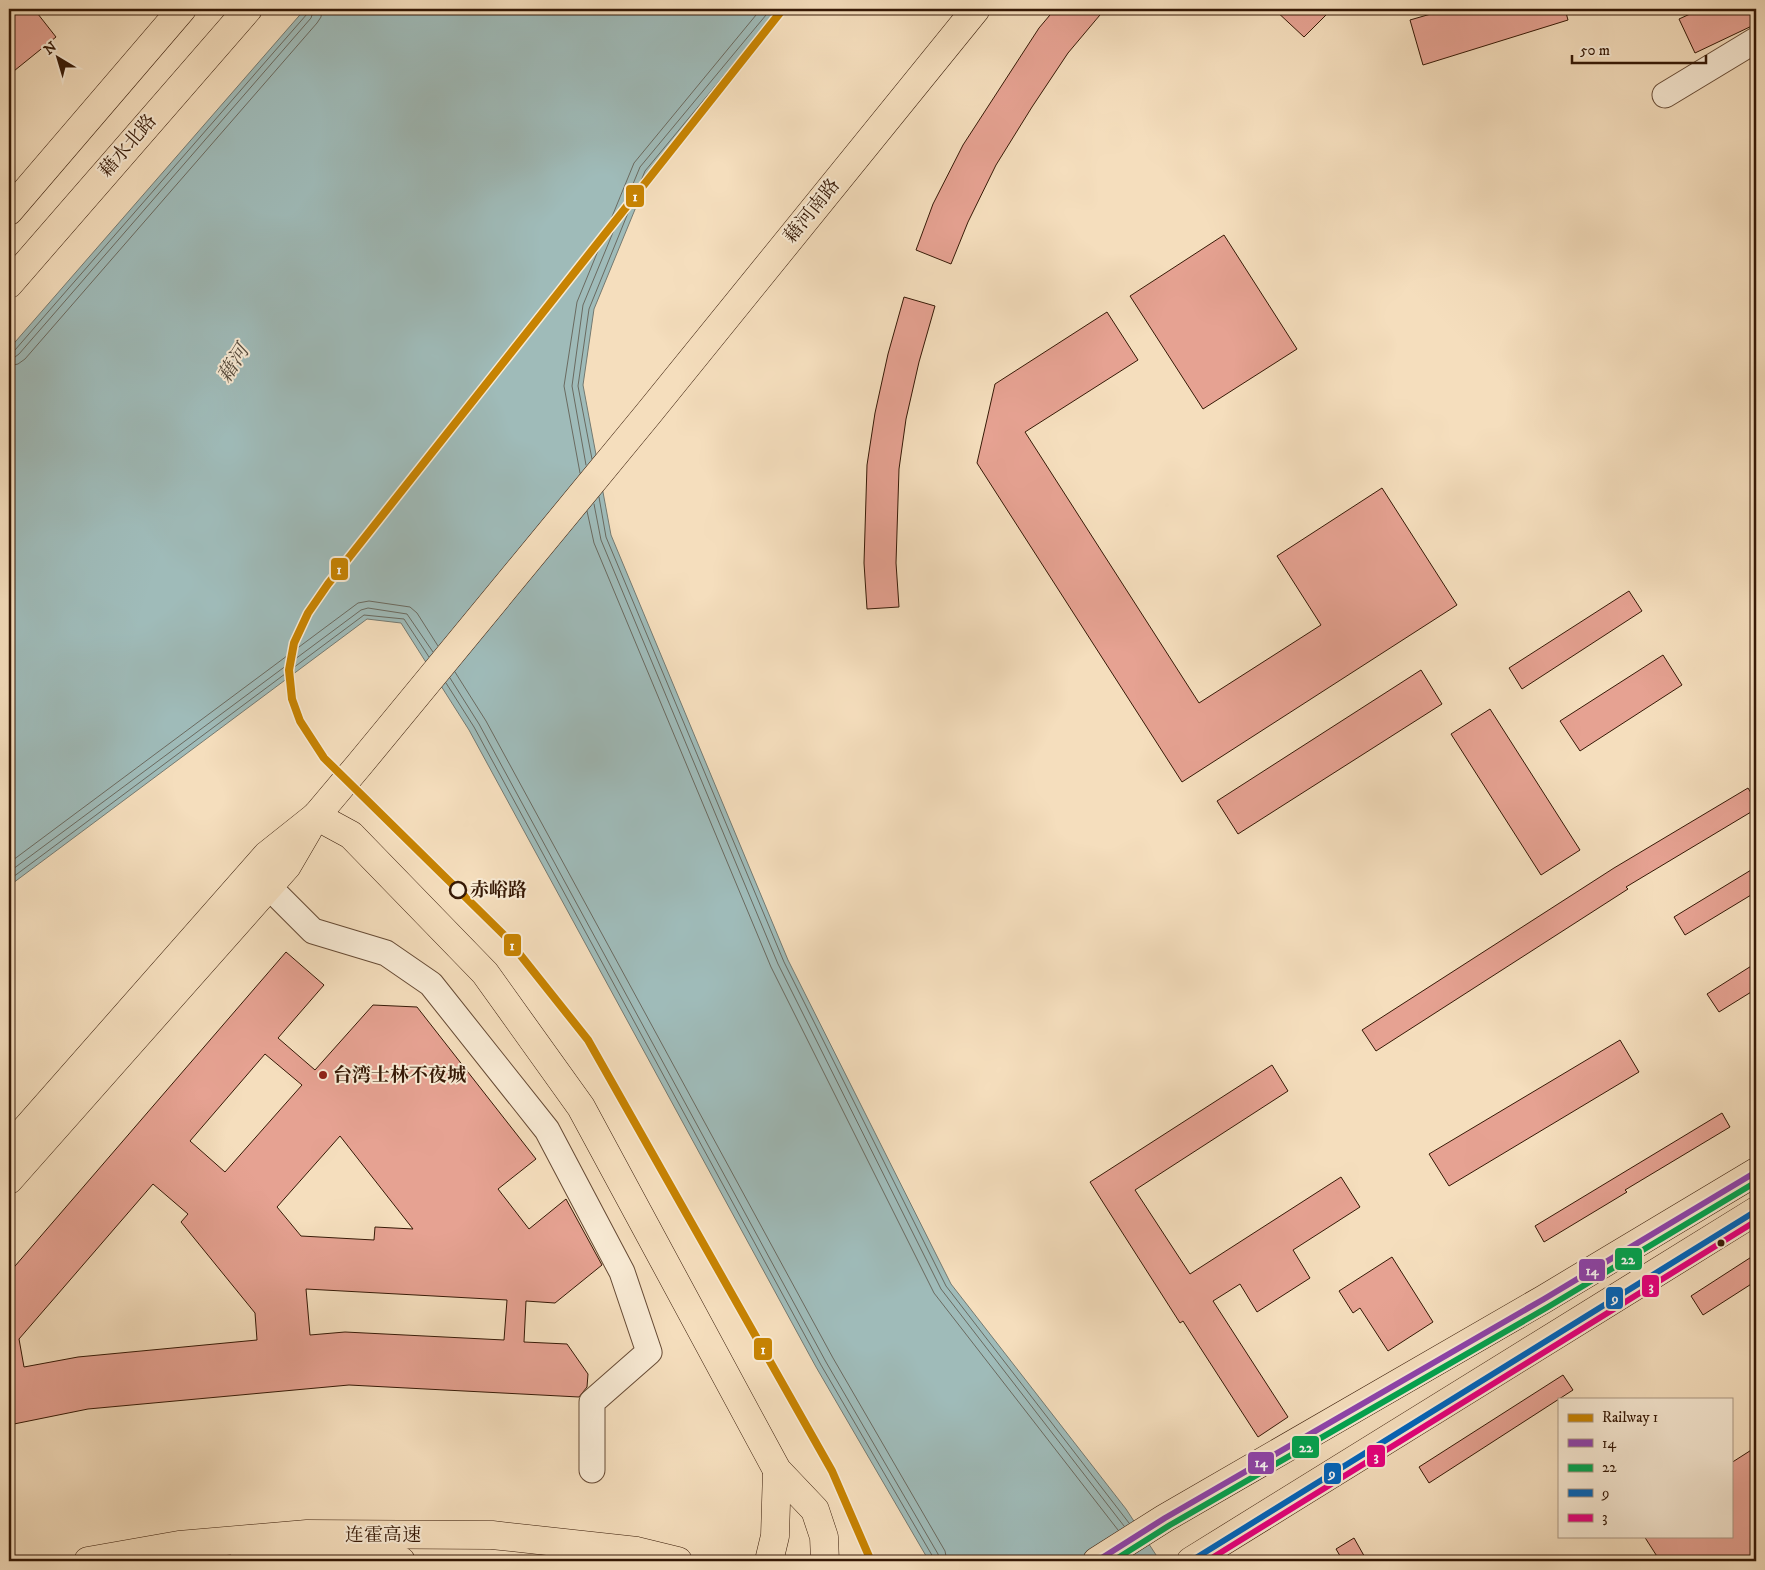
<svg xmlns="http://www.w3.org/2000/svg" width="1765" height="1570" viewBox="0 0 1765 1570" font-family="'IM FELL DW Pica','Noto Serif SC',serif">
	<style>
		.water { fill: #9fbbb9; stroke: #757a71 }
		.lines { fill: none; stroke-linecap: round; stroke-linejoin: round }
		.shore { stroke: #6a6a60; stroke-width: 1 }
		.building { fill: #e6a292; stroke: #361906; fill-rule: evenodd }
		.minor-casing { stroke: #664a34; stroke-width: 27 }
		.major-casing { stroke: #361906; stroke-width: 29 }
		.highway-casing { stroke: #361906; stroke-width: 29 }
		.minor { stroke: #f8ead4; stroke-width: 25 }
		.major { stroke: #f5debd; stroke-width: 28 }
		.highway { stroke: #f5debd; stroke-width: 28 }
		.bus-1-casing { stroke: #f8ead4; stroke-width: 10 }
		.bus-2-casing { stroke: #f8ead4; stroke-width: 10 }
		.bus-3-casing { stroke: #f8ead4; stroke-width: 10 }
		.bus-4-casing { stroke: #f8ead4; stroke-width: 10 }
		.bus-1 { stroke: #8e44ad; stroke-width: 6 }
		.bus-2 { stroke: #00a651; stroke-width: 6 }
		.bus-3 { stroke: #0065bd; stroke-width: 6 }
		.bus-4 { stroke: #e5007d; stroke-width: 6 }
		.rail-1-casing { stroke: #f8ead4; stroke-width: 11 }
		.rail-1 { stroke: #c78302; stroke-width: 8 }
		.stop-dot { fill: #f8ead4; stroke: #361906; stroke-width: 2.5 }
		.poi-dot { fill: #8f2418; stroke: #f8ead4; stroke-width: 2 }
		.bus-dot { fill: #361906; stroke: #f8ead4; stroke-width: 2 }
		.labels { text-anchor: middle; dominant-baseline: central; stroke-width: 4; stroke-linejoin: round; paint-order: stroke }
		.street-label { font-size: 19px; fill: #361906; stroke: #f8ead4 }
		.stop-label { font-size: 19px; font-weight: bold; fill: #361906; stroke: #f8ead4; text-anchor: start }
		.poi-label { font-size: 19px; font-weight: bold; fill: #361906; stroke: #f8ead4; text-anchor: start }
		.water-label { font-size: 20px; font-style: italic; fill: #564a3c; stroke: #f8ead4 }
		.line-badge { stroke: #f8ead4; stroke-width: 2 }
		.badge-label { font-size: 14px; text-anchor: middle; font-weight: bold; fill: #fff }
	</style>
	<rect width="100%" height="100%" fill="#f5debd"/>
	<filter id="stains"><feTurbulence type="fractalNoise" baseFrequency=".004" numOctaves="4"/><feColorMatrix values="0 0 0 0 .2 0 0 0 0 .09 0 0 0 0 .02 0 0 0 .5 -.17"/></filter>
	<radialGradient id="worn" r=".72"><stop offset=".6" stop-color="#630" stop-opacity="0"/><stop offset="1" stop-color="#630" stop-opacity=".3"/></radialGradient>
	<path class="water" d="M 305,9 L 785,9 L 650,173 L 594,309 L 583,385 L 611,535 L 788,960 L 951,1284 L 1126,1509 L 1160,1561 L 929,1561 L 816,1367 L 469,730 L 401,623 L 367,619 L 9,886 L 9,349 Z"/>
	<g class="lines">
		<g class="shore">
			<path d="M 9,352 L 15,350 L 307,14 L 308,9"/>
			<path d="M 9,358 L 15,357 L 19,354 L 311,18 L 314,9"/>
			<path d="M 9,366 L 18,364 L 25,359 L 317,23 L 321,17 L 322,9"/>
			<path d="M 592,459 L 578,386 L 589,309 L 645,171 L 779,9"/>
			<path d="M 586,465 L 572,386 L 583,305 L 640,167 L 771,9"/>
			<path d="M 580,473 L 564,386 L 577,302 L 634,163 L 761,9"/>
			<path d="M 599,497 L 606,537 L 784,962 L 946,1286 L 1129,1523"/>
			<path d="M 594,504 L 601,540 L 778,964 L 941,1289 L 1124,1526"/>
			<path d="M 587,511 L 594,543 L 771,967 L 934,1293 L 1118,1530"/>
			<path d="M 455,672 L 486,721 L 833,1358 L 945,1551 L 947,1561"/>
			<path d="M 450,678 L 479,724 L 826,1362 L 938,1554 L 940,1561"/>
			<path d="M 446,683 L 474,727 L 821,1365 L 933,1557 L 933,1561"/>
			<path d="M 9,863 L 358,603 L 369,601 L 410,607 L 417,613 L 438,646"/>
			<path d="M 9,872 L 361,610 L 368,608 L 407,614 L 433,652"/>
			<path d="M 9,880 L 364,615 L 404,619 L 429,657"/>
		</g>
	</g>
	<g class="building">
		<path d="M 16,9 L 34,9 L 56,37 L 9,75 L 9,15 Z"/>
		<path d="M 1055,9 L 1105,9 L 1068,53 L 1032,107 L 996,165 L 968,222 L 951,264 L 916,250 L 933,204 L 963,145 L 1039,28 Z"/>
		<path d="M 1274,9 L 1332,9 L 1304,37 Z"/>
		<path d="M 1448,9 L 1565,9 L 1568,20 L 1423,65 L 1410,20 Z"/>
		<path d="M 1701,9 L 1756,9 L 1756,24 L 1695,53 L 1679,19 Z"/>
		<path d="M 1224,235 L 1297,349 L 1203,409 L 1130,296 Z"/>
		<path d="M 904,297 L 935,306 L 919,362 L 906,419 L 899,469 L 896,563 L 899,607 L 867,609 L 864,563 L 867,465 L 875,413 L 888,354 Z"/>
		<path d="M 1107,312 L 1138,360 L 1025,432 L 1199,703 L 1321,625 L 1277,556 L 1382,488 L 1457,605 L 1182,782 L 977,463 L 995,384 Z"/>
		<path d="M 1629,591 L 1642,611 L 1522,689 L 1509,668 Z"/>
		<path d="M 1663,655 L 1682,685 L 1580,751 L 1560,721 Z"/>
		<path d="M 1421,670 L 1442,704 L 1238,834 L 1217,801 Z"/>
		<path d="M 1490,709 L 1580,850 L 1541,875 L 1451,734 Z"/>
		<path d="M 1748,788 L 1756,801 L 1756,809 L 1626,887 L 1628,889 L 1376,1051 L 1362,1030 L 1614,868 Z"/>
		<path d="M 1756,867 L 1756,892 L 1685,935 L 1674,917 Z"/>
		<path d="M 286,952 L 324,985 L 278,1038 L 315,1070 L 373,1005 L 417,1007 L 536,1159 L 498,1189 L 529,1229 L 566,1199 L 602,1265 L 555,1303 L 526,1301 L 524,1342 L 567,1344 L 588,1374 L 587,1387 L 579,1397 L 349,1385 L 88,1409 L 9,1425 L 9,1273 ZM 265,1054 L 302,1085 L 225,1172 L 190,1141 ZM 340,1136 L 413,1229 L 375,1227 L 374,1240 L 301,1236 L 277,1207 ZM 153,1184 L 188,1214 L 181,1222 L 255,1313 L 257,1340 L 78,1357 L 24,1367 L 19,1339 ZM 306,1289 L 507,1300 L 504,1340 L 345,1332 L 310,1335 Z"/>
		<path d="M 1756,963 L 1756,989 L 1719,1012 L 1707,994 Z"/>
		<path d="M 1620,1040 L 1639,1072 L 1449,1186 L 1429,1154 Z"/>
		<path d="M 1272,1065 L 1288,1091 L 1135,1190 L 1190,1274 L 1341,1177 L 1360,1207 L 1293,1250 L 1310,1278 L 1257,1312 L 1240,1284 L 1213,1301 L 1288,1417 L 1258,1437 L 1183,1321 L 1180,1323 L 1090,1182 Z"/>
		<path d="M 1722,1113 L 1730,1127 L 1625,1190 L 1627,1192 L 1544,1242 L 1535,1226 Z"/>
		<path d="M 1756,1254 L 1756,1281 L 1703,1315 L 1691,1296 Z"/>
		<path d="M 1392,1257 L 1433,1322 L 1388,1351 L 1360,1308 L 1353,1313 L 1339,1291 Z"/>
		<path d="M 1563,1375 L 1573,1390 L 1429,1483 L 1419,1467 Z"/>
		<path d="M 1756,1447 L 1756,1561 L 1660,1561 L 1644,1536 L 1731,1536 L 1731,1463 Z"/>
		<path d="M 1354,1538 L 1367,1561 L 1343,1561 L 1336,1549 Z"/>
	</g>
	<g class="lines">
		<defs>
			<g id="minor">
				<path d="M 1665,95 L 1756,40"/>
				<path d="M 269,887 L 313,931 L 386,953 L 431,984 L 547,1130 L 622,1272 L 649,1352 L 592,1402 L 592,1470"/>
			</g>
			<g id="major">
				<path d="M 9,211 L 182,9"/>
				<path d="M 9,284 L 248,9"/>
				<path d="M 316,816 L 351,835 L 485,973 L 581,1107 L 777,1470 L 815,1510 L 824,1537 L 825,1561"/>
				<path d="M 9,1148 L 267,855 L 316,816 L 359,765 L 648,414 L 976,9"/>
				<path d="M 9,1180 L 287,866 L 308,830"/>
				<path d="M 769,1561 L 775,1536 L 777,1470"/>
			</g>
			<g id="highway">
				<path d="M 88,1561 L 179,1545 L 307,1534 L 492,1535 L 637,1551 L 678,1561"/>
				<path d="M 243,1561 L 316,1553 L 401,1561"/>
				<path d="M 1097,1561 L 1165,1518 L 1544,1299 L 1756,1172"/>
				<path d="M 1191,1561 L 1756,1211"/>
			</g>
		</defs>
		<use href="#minor" class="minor-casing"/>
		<use href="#major" class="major-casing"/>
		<use href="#highway" class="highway-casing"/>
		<use href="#minor" class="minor"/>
		<use href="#major" class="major"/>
		<use href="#highway" class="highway"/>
		<defs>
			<path id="bus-1" d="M 1097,1561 L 1165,1518 L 1544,1299 L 1756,1172"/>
			<path id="bus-2" d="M 1113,1561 L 1170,1525 L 1548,1307 L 1756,1182"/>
			<path id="bus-3" d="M 1191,1561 L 1756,1211"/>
			<path id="bus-4" d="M 1207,1561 L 1756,1221"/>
		</defs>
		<use href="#bus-1" class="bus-1-casing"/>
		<use href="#bus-2" class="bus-2-casing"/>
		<use href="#bus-3" class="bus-3-casing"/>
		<use href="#bus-4" class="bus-4-casing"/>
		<use href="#bus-1" class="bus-1"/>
		<use href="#bus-2" class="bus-2"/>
		<use href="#bus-3" class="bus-3"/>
		<use href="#bus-4" class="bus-4"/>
		<defs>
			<path id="rail-1" d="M 783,9 L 328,584 L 308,613 L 294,643 L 289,670 L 292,699 L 300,721 L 324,758 L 506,937 L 588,1040 L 832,1471 L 871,1561"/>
		</defs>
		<use href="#rail-1" class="rail-1-casing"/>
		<use href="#rail-1" class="rail-1"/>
	</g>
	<circle class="stop-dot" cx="458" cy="890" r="8"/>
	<circle class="poi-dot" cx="323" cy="1075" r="5"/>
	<circle class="bus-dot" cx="1721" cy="1243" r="4.5"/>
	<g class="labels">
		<g class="street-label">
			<text transform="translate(128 146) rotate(-49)">藉水北路</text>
			<text transform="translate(812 211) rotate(-51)">藉河南路</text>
			<text x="383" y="1535">连霍高速</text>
		</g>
		<g class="stop-label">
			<text x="470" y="890">赤峪路</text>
		</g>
		<g class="poi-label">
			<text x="333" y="1075">台湾士林不夜城</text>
		</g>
		<g class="water-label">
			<text transform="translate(234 364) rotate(-58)">藉河</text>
		</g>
	</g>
	<g class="line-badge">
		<rect x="625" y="184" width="20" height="24" rx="5" fill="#c78302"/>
		<rect x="330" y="557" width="19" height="24" rx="5" fill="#c78302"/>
		<rect x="503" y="933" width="19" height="24" rx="5" fill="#c78302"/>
		<rect x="1614" y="1247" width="29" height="24" rx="5" fill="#00a651"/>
		<rect x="1578" y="1258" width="28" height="24" rx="5" fill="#8e44ad"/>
		<rect x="1641" y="1274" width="19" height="24" rx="5" fill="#e5007d"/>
		<rect x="1605" y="1286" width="19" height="24" rx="5" fill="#0065bd"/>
		<rect x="753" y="1337" width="20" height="24" rx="5" fill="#c78302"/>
		<rect x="1291" y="1435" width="29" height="24" rx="5" fill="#00a651"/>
		<rect x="1366" y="1444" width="20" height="24" rx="5" fill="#e5007d"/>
		<rect x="1247" y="1451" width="28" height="24" rx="5" fill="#8e44ad"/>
		<rect x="1323" y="1462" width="19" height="23" rx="5" fill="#0065bd"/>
	</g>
	<g class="badge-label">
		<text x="635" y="201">1</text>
		<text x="339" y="574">1</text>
		<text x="512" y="950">1</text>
		<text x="1628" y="1264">22</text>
		<text x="1592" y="1275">14</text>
		<text x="1651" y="1291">3</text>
		<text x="1615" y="1303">9</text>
		<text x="763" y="1354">1</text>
		<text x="1306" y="1452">22</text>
		<text x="1376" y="1461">3</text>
		<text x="1261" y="1467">14</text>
		<text x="1332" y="1478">9</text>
	</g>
	<rect width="1765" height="1570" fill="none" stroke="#f5debd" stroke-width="30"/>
	<rect x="10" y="10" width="1745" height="1550" fill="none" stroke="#361906" stroke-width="2.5"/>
	<rect x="15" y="15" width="1735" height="1540" fill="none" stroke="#361906"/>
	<rect x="1558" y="1398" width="175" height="140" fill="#f8ead4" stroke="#aa9682"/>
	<rect x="1568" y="1414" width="25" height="8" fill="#c78302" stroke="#aa9682"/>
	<text x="1602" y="1422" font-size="15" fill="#361906">Railway 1</text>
	<rect x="1568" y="1439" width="25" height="8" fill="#8e44ad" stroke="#aa9682"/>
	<text x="1602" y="1448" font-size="15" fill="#361906">14</text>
	<rect x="1568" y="1464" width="25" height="8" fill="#00a651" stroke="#aa9682"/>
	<text x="1602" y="1472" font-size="15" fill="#361906">22</text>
	<rect x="1568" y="1489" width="25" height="8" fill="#0065bd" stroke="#aa9682"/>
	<text x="1602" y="1498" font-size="15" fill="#361906">9</text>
	<rect x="1568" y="1514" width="25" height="8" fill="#e5007d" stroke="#aa9682"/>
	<text x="1602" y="1522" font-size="15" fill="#361906">3</text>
	<g transform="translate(58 58) rotate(322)" stroke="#f8ead4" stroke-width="4" paint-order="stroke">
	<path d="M0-4L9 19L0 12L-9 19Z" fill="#361906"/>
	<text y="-8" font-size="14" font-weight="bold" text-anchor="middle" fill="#361906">N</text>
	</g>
	<path d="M1572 55v8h134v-8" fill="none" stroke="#361906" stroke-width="2.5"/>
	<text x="1580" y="55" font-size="15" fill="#361906" stroke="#f8ead4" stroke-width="4" paint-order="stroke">50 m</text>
	<rect width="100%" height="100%" filter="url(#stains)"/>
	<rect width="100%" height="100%" fill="url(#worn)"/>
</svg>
